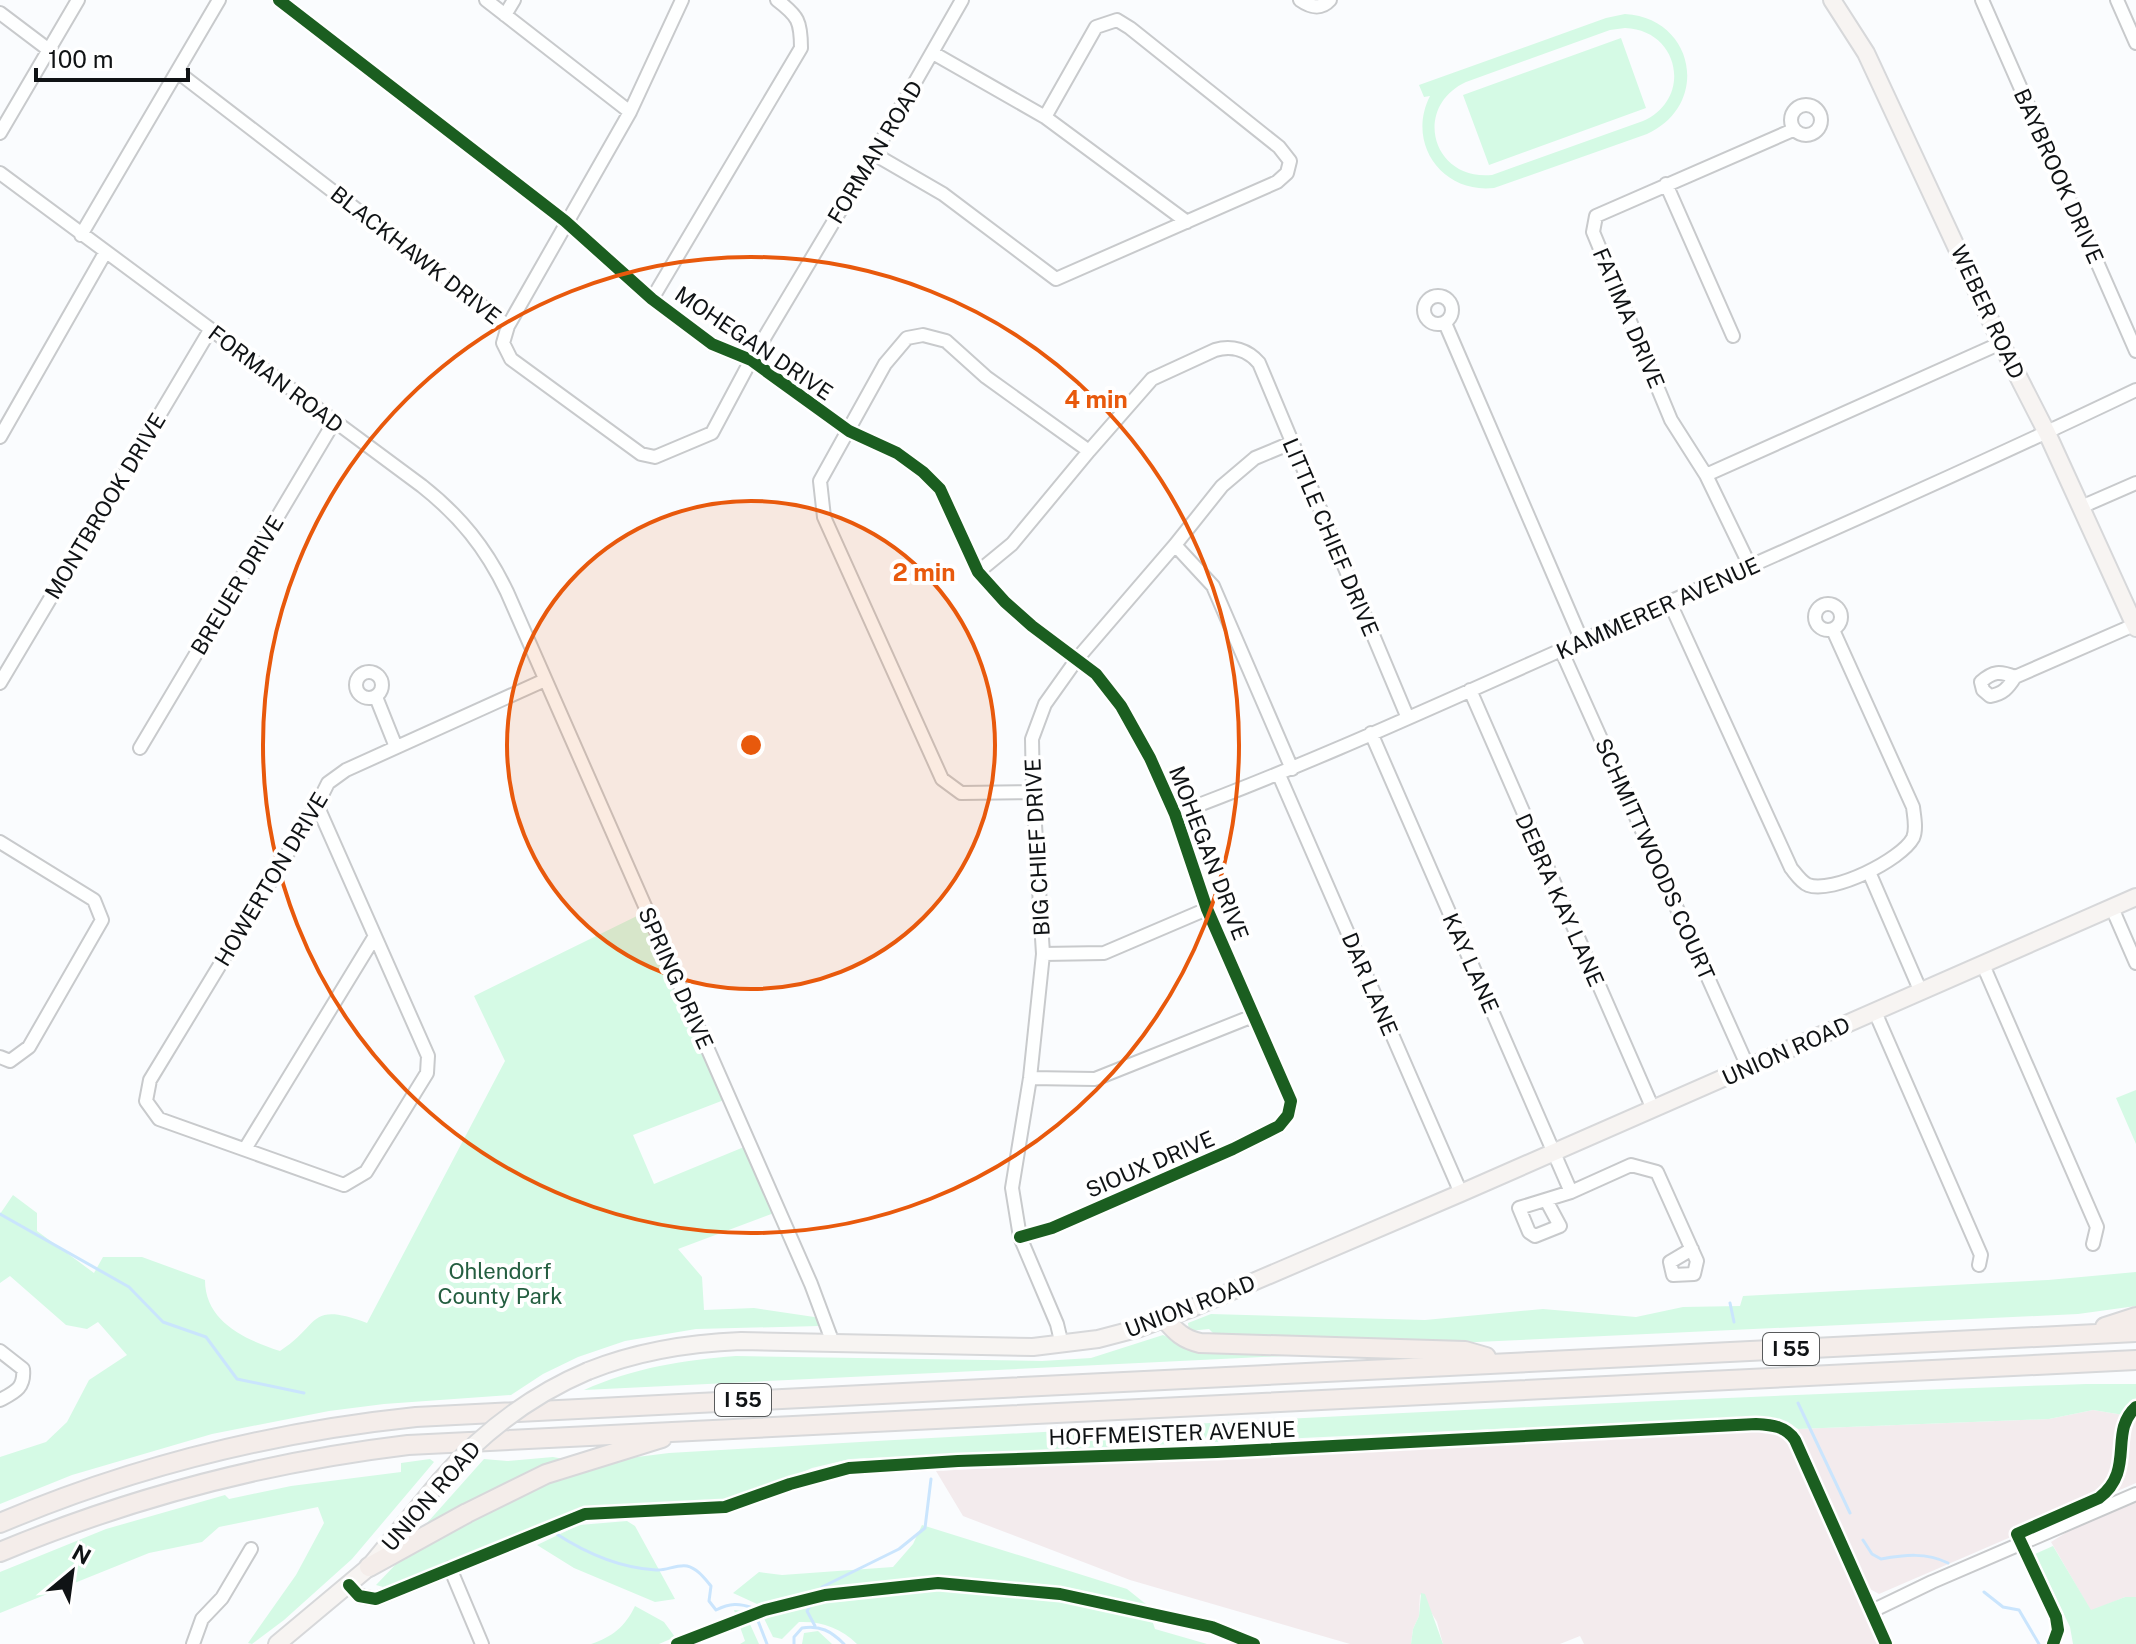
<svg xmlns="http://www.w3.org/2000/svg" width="2136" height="1644" font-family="'Public Sans',sans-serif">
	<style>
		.industrial { fill: #f3ebed }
		.green { fill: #d5fae5; fill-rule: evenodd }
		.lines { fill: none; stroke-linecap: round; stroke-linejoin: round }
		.stream { stroke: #cae5fd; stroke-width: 3 }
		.minor-casing { stroke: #c8cacc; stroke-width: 16 }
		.major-casing { stroke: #d7d8da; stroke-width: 20 }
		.highway-casing { stroke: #d7d8da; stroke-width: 22 }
		.minor { stroke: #feffff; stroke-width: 12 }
		.major { stroke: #f7f4f2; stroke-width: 16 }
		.highway { stroke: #f4edea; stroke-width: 18 }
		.major-bridge-casing { stroke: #d7d8da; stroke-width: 20; stroke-linecap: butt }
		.major-bridge { stroke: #f7f4f2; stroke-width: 16 }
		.cycleway-casing { stroke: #fff; stroke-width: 17 }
		.cycleway { stroke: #1b5e20; stroke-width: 12 }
		.ring { fill: none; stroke: #e8590c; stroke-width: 4 }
		.labels { text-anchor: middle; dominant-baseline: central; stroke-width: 8; stroke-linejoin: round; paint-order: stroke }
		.shield { fill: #fff; stroke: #585a5b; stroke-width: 2 }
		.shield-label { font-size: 20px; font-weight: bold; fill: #101315 }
		.street-label { font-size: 22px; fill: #101315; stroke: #fff }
		.park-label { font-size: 22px; fill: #245e40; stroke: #fff }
		.centre { fill: #e8590c; stroke: #fff; stroke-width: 4 }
		.ring-label { font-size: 24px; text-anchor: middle; font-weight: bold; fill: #e8590c; stroke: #fff; stroke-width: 8; stroke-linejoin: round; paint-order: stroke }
	</style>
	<rect width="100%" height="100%" fill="#fafcfe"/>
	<path class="industrial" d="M2093 1410 2136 1417V1483L1879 1594 1870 1589 1798 1429 2049 1419Z
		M1763 1429 1788 1437 1795 1448 1878 1644H1584L1580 1636 1560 1644H1443L1437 1622 1420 1594 1419 1616 1413 1629 1411 1644H1350L1130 1580 963 1516 936 1471Z
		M2136 1502V1597H2125L2091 1611 2051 1542 2075 1527Z"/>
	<path class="green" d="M1625 14C1695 18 1711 105 1647 134L1494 188C1442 194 1406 143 1430 96L1424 97 1419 85 1606 18ZM1625 28C1680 30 1693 99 1643 121L1492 175C1432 181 1412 107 1466 82L1610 30Z
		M1621 38 1646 108 1489 165 1463 95Z
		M641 914 724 1100 633 1135 654 1184 744 1147 774 1213 678 1249 702 1277 704 1310 754 1308 821 1318 819 1326 696 1329 625 1341 578 1357 543 1374 511 1395 384 1404 329 1411 212 1434 72 1475 0 1504V1457L46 1442 67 1422 89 1380 127 1355 98 1322 87 1329 66 1325 10 1276 0 1283V1214L13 1195 37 1213V1231L94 1273 103 1257H142L205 1280C205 1322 246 1340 280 1351 321 1325 307 1301 367 1323L505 1061 474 996Z
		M2136 1090V1144L2116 1098Z
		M2136 1272V1306L2078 1314 1455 1343 1214 1334 1209 1329 1189 1331 1188 1323 1211 1314 1425 1320 1543 1309 1636 1317 1683 1307 1740 1306 1743 1296 2048 1280Z
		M1163 1335 1191 1348 1325 1354 584 1390C633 1368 683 1360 736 1356L1042 1361 1091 1358Z
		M2086 1384H2136V1417L2093 1410 2049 1419 1798 1429 1785 1421 1753 1417 850 1459 812 1468 736 1501 581 1507 420 1574 383 1587 376 1585 397 1563 525 1491 578 1470 621 1459 669 1453C1141 1426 1613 1400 2086 1384Z
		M553 1457 569 1460 435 1524 427 1523 484 1459 507 1461Z
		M430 1459 434 1462 352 1559 284 1620 252 1644 248 1643 296 1575 324 1523 318 1507 219 1527 202 1542 149 1553 0 1613V1572L106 1529 225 1495 229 1499 291 1486 401 1472V1463Z
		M627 1521 635 1526 675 1599 655 1602 574 1568 537 1545 579 1525Z
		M922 1525 1127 1589 1147 1605 1155 1629 1207 1644H857C841 1628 821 1621 799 1622L782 1639 773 1637 757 1604 733 1593 759 1572 782 1575 893 1567 913 1544Z
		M2053 1546 2091 1610 2125 1597H2136V1644H2073L2070 1627 2035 1554Z
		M1421 1593 1425 1594 1443 1644H1411L1413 1629 1419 1616Z
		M635 1606 664 1622 675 1637 659 1644H591C612 1637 625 1627 635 1606Z
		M734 1610 744 1611 759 1644H740L745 1641Z
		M818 1631 832 1644H802L804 1633Z"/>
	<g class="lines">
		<path class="stream" d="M0 1214 129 1287 163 1322 206 1337 237 1379 304 1393
			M1730 1303 1734 1322
			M1798 1403 1850 1513
			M555 1533C584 1552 620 1568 656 1570 666 1571 677 1564 687 1566 697 1568 705 1579 711 1586L709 1601 716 1610C730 1603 739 1603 753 1608L767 1644
			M1863 1540 1872 1554 1881 1559C1904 1555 1926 1552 1948 1563
			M1984 1592 2003 1607 2019 1610 2039 1644
			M815 1626 807 1611 822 1587 899 1549 925 1528 931 1479
			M794 1644V1637L802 1628C820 1625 831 1631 844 1644"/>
		<g class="minor-casing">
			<path id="minor" d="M279 0 565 221 652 299 712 344 751 360 849 431 897 453 923 472 940 489 978 572 1005 602 1032 626 1096 674 1121 706 1150 758 1175 814 1207 909 1291 1101 1288 1115 1279 1126 1233 1149 1052 1228 1020 1237
				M486 0 630 112
				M1300 0C1310 7 1321 10 1330 0
				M1982 0 2136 351
				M2117 0 2136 43
				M0 13 49 50
				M505 15 514 0
				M933 53 1045 117 1187 222
				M179 73 508 326 503 343 511 359 641 454 655 457 712 433 751 360 874 154 962 0
				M1791 120a15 15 0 1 1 30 0a15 15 0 1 1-30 0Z
				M0 133 78 0
				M874 154 943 194 1056 279 1277 182 1287 173 1290 161 1279 147 1130 28 1117 20 1096 27 1045 117
				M0 173 422 486C460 516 486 548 507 592L811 1284 833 1343
				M1666 184 1733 336
				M81 235 219 0
				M1424 310a14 14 0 1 1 28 0a14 14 0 1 1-28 0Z
				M652 299 801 48C801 21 798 16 777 0
				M1445 323 1582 641
				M508 326 630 112 682 0
				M0 437 105 253
				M1706 475 2001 343
				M2081 507 2136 483
				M1175 545 1213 586 1292 769
				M1750 566 1706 475 1671 420 1593 232 1596 216 1793 130
				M978 572 1012 544 1089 451 1152 379 1215 350C1232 345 1248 350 1259 363L1407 716
				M1670 603 1791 868C1796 874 1801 882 1808 885 1833 894 1901 860 1913 838 1917 829 1914 816 1913 807L1833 630
				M1815 617a13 13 0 1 1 26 0a13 13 0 1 1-26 0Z
				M1562 652 1748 1067
				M356 685a13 13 0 1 1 26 0a13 13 0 1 1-26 0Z
				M2015 677C2008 688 2003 694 1990 696L1983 690 1981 682C1993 671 2000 671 2015 677L2134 625
				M0 683 210 330
				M1470 690 1653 1109
				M376 697 396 747
				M1371 733 1571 1192
				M140 748 334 422
				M1279 775 1461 1193
				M1033 792 961 793 942 779 824 517 820 481 885 364 907 338 923 335 946 341 986 377 1089 451
				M317 805 428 1056 427 1073 366 1172 344 1185 159 1119 146 1101 150 1080 317 805 328 783 346 770 545 680
				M1175 814C1315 762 1450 699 1586 639 1770 557 1954 477 2136 390
				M0 842 94 900 102 920 29 1047 10 1061 0 1057
				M1869 872 1921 992
				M2112 908 2136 963
				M1043 954 1104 953 1207 909
				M1983 965 2097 1227 2093 1244
				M1875 1012 1981 1255 1979 1265
				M1030 1078 1095 1079 1253 1016
				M245 1149 375 936
				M1546 1200 1560 1226 1535 1236 1529 1232 1519 1208 1571 1192 1631 1165 1657 1172 1697 1261 1694 1274 1673 1275 1670 1262 1692 1249
				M1062 1345 1057 1324 1020 1237 1012 1188 1030 1078 1043 954 1033 792 1032 739 1045 704 1077 659 1175 545 1222 486 1255 458 1291 443
				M0 1351 23 1369C25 1388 15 1392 0 1400
				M450 1568 482 1644
				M349 1585 359 1596 376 1599 585 1514 725 1507 790 1484 849 1468 958 1461 1217 1452 1756 1424C1772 1425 1786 1426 1795 1440L1886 1644
				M1872 1611 1932 1582 2136 1494
				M193 1644 202 1619 222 1598 251 1549"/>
		</g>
		<g class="major-casing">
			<path id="major" d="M1832 0 1866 53 2001 343 2047 433 2136 628
				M588 1371C638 1351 688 1343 741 1341L1033 1347 1098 1339 1140 1328 1190 1309 1461 1193 2136 897
				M277 1644 369 1567 439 1482"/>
		</g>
		<g class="highway-casing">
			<path id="highway" d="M1165 1319C1176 1332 1183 1339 1200 1343L1465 1351 1486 1357
				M2105 1327 2136 1317
				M0 1523C134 1466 272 1432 416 1417L2136 1332
				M0 1552C132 1497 266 1462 408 1445L2136 1360
				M369 1567 467 1513 546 1474 662 1438"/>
		</g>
		<use href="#minor" class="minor"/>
		<use href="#major" class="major"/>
		<use href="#highway" class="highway"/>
		<g class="major-bridge-casing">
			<path id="major-bridge" d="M439 1482C480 1434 529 1396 588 1371"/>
		</g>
		<use href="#major-bridge" class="major-bridge"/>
		<g class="cycleway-casing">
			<path id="cycleway" d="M279 0 565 221 652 299 712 344 751 360 849 431 897 453 923 472 940 489 978 572 1005 602 1032 626 1096 674 1121 706 1150 758 1175 814 1207 909 1291 1101 1288 1115 1279 1126 1233 1149 1052 1228 1020 1237
				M349 1585 359 1596 376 1599 585 1514 725 1507 790 1484 849 1468 958 1461 1217 1452 1756 1424C1772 1425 1786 1426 1795 1440L1886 1644
				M677 1644 765 1610 825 1595 938 1583 1060 1594 1212 1627 1254 1644
				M2053 1644 2058 1630 2056 1617 2017 1534 2099 1498C2136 1470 2108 1432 2136 1407"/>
		</g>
		<use href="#cycleway" class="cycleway"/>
	</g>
	<circle cx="751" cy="745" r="244" fill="#e8590c" fill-opacity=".12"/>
	<g class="ring">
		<circle cx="751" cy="745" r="244"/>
		<circle cx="751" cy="745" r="488"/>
	</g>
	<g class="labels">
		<g class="shield">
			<rect x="1763" y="1333" width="56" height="32" rx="6"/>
			<rect x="715" y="1384" width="56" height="32" rx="6"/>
		</g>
		<g class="shield-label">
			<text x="1791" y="1349">I 55</text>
			<text x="743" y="1400">I 55</text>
		</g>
		<g class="street-label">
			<text transform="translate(875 152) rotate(-59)">FORMAN ROAD</text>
			<text transform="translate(2059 176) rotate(66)">BAYBROOK DRIVE</text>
			<text transform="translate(416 255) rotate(38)">BLACKHAWK DRIVE</text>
			<text transform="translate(1988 312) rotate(65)">WEBER ROAD</text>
			<text transform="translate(1629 318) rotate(67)">FATIMA DRIVE</text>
			<text transform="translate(754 343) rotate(34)">MOHEGAN DRIVE</text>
			<text transform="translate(276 379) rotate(37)">FORMAN ROAD</text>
			<text transform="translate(105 506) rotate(-59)">MONTBROOK DRIVE</text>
			<text transform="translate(1331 537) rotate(67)">LITTLE CHIEF DRIVE</text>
			<text transform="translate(237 585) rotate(-59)">BREUER DRIVE</text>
			<text transform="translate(1658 608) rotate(-24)">KAMMERER AVENUE</text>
			<text transform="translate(1037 847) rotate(-93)">BIG CHIEF DRIVE</text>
			<text transform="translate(1209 853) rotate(69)">MOHEGAN DRIVE</text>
			<text transform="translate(1655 859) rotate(66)">SCHMITTWOODS COURT</text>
			<text transform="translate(271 879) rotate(-59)">HOWERTON DRIVE</text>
			<text transform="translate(1560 900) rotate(66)">DEBRA KAY LANE</text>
			<text transform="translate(1471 963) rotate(66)">KAY LANE</text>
			<text transform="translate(676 978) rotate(66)">SPRING DRIVE</text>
			<text transform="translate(1370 984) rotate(67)">DAR LANE</text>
			<text transform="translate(1786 1051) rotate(-24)">UNION ROAD</text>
			<text transform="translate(1150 1164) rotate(-23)">SIOUX DRIVE</text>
			<text transform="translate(1190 1306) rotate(-21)">UNION ROAD</text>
			<text transform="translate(1172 1433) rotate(-2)">HOFFMEISTER AVENUE</text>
			<text transform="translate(431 1496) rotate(-49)">UNION ROAD</text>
		</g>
		<g class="park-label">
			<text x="500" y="1271">Ohlendorf<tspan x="500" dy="25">County Park</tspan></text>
		</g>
	</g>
	<circle cx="751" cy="745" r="12" class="centre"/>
	<g class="ring-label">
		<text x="1096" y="408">4 min</text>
		<text x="924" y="581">2 min</text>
	</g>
	<g transform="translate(72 1572) rotate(29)" stroke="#ffffff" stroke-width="6" paint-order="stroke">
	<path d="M0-6L14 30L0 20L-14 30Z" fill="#101315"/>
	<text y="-12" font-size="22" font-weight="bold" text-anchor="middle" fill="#101315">N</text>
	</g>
	<path d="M36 68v12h152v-12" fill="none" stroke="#101315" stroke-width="4"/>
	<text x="48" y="68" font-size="24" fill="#101315" stroke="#ffffff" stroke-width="6" paint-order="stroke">100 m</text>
</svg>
